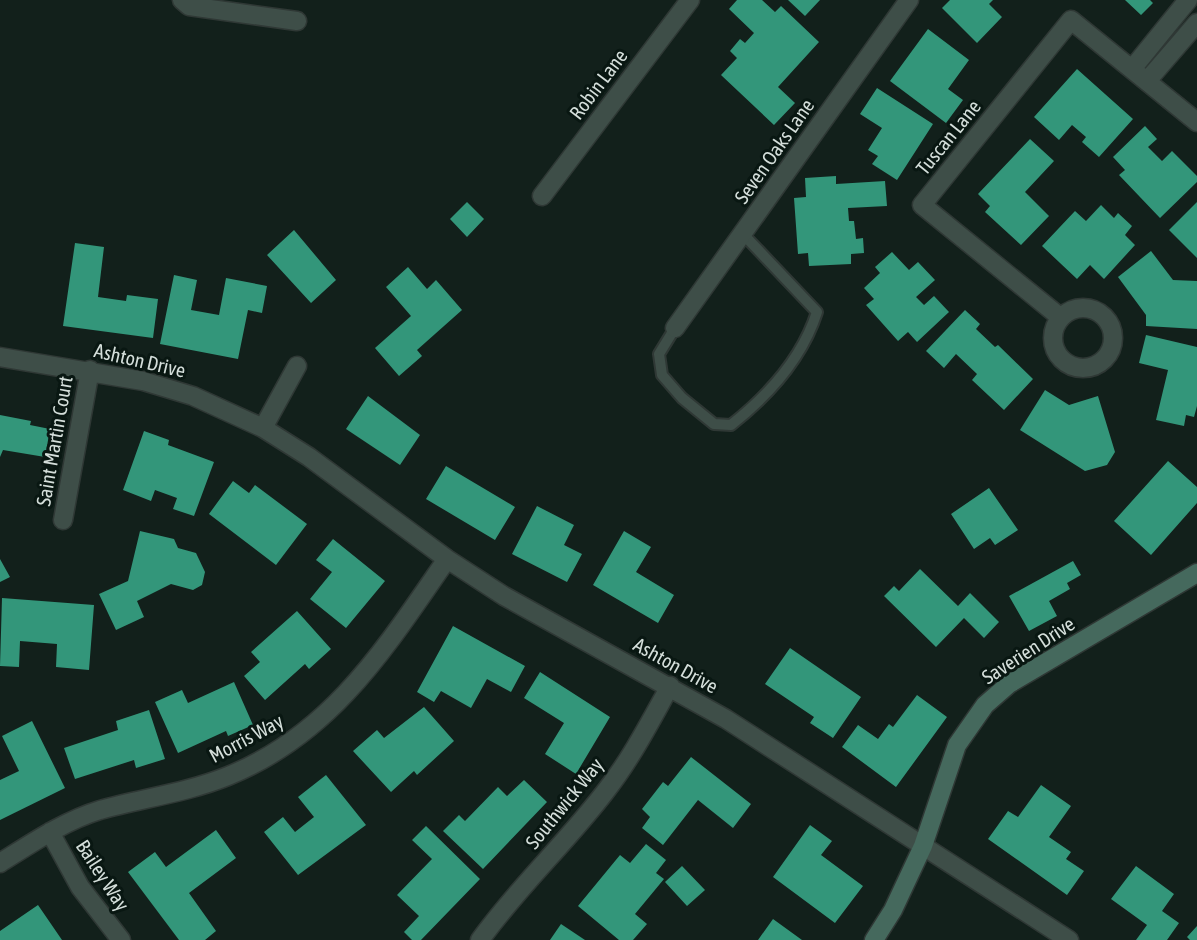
<svg xmlns="http://www.w3.org/2000/svg" width="1197" height="940" font-family="'Asap Condensed',sans-serif">
	<style>
		.building { fill: #33967a }
		.lines { fill: none; stroke-linecap: round; stroke-linejoin: round }
		.lane-casing { stroke: #2f3835; stroke-width: 14 }
		.street-casing { stroke: #2f3835; stroke-width: 21 }
		.secondary-casing { stroke: #2f3835; stroke-width: 21 }
		.lane { stroke: #3e4e48; stroke-width: 10 }
		.street { stroke: #3e4e48; stroke-width: 18 }
		.secondary { stroke: #45695d; stroke-width: 18 }
		.labels { text-anchor: middle; dominant-baseline: central; stroke-width: 6; stroke-linejoin: round; paint-order: stroke }
		.street-label { font-size: 20px; fill: #d4deda; stroke: #091712 }
	</style>
	<rect width="100%" height="100%" fill="#12201b"/>
	<path class="building" d="M737 0H762L775 12 781 6 819 42 778 87 795 103 774 125 721 75 737 58 730 51 740 39 745 43 754 33 729 9Z
		M788 0H820L805 16Z
		M950 0H993L989 4 1002 17 977 43 942 8Z
		M1125 0H1150L1153 3 1141 15Z
		M928 29 969 60 948 89 963 100 946 123 890 81Z
		M1077 69 1133 119 1099 157 1082 142 1086 137 1072 125 1059 140 1034 117Z
		M877 88 933 124 897 180 872 164 878 156 868 150 882 128 860 114Z
		M1145 126 1157 139 1148 147 1162 161 1172 151 1197 176V182L1160 218 1119 175 1125 170 1113 157Z
		M1030 139 1054 161 1025 192 1049 216 1021 245 985 212 990 206 978 194Z
		M836 176V184L885 181 887 206 848 208 849 221H854L856 239 863 238 864 253 851 254V264L809 266 808 253 798 254 794 198 806 197 805 178Z
		M467 202 484 219 467 237 450 219Z
		M1197 202V258L1169 230Z
		M1101 205 1114 218 1118 213 1132 226 1125 235 1135 245 1104 279 1090 265 1077 279 1042 246 1075 211 1086 221Z
		M294 230 336 280 311 303 267 255Z
		M75 243 104 247 98 297 126 301 127 295 158 299 153 338 63 326Z
		M1151 251 1173 280 1197 281V329L1146 326V315L1118 277Z
		M892 252 909 270 918 262 935 280 916 297 924 305 934 296 949 312 917 342 908 332 898 341 866 305 874 299 864 288 880 273 875 267Z
		M408 267 427 289 436 280 462 310 417 350 422 356 399 376 375 348 411 316 386 287Z
		M174 275 197 280 191 310 219 315 226 278 267 286 262 313 248 310 238 359 160 344Z
		M965 310 980 324 976 329 995 347 998 345 1033 379 1004 410 972 380 977 374 956 354 944 368 926 351Z
		M1146 335 1197 347V406L1194 417 1186 415 1184 426 1156 420 1168 370 1139 363Z
		M1045 390 1069 405 1098 396 1115 452 1107 465 1085 471 1020 430Z
		M368 396 420 435 400 465 346 429Z
		M0 415 31 421 30 425 50 429 45 457 3 450 0 457Z
		M144 431 169 440 168 445 214 462 194 516 173 509 177 498 155 490 151 501 123 490Z
		M1168 461 1197 487V503L1151 555 1114 521Z
		M446 466 515 507 495 540 426 499Z
		M233 481 249 493 255 485 307 524 276 565 209 514Z
		M989 488 1018 530 995 545 990 538 974 549 951 514Z
		M537 506 574 525 564 545 582 554 567 582 512 554Z
		M140 531 174 539 178 548 196 553 205 572 202 585 193 590 171 584 137 601 144 617 116 630 99 594 128 581Z
		M624 531 651 547 636 572 674 595 658 623 593 585Z
		M333 539 385 581 346 628 310 599 332 572 316 560Z
		M0 559 10 577 0 582Z
		M1073 561 1081 575 1067 583 1070 589 1049 601 1057 616 1029 631 1009 596Z
		M920 569 958 606 970 593 999 622 984 638 964 618 936 647 884 596 894 586 899 591Z
		M2 598 94 605 89 670 56 667 57 644 20 641 19 667 0 666Z
		M297 611 331 649 309 669 305 664 265 700 244 676 260 662 251 652Z
		M453 626 525 666 511 692 487 679 471 708 441 691 434 702 417 692Z
		M790 648 861 697 833 738 810 723 814 717 765 684Z
		M540 672 610 717 576 774 545 754 564 723 524 698Z
		M234 682 253 725 228 736 226 731 178 753 155 702 182 690 188 703Z
		M917 695 947 717 896 787 842 747 858 725 878 739 889 724 893 727Z
		M424 707 454 741 417 775 414 771 391 792 353 751 377 730 384 738Z
		M149 710 165 759 136 768 134 760 75 779 64 748 118 730 116 721Z
		M32 721 65 788 0 820V780L19 771 2 736Z
		M691 757 751 804 733 828 698 800 663 845 642 828 650 817 642 809 663 782 668 786Z
		M326 775 366 825 298 875 264 832 283 817 295 832 314 817 298 797Z
		M524 780 547 802 483 869 443 831 459 815 465 821 498 787 507 796Z
		M1041 785 1071 806 1049 837 1071 852 1066 859 1084 871 1067 895 988 839 1008 811 1018 817Z
		M810 825 832 841 821 855 863 886 835 923 773 877Z
		M426 826 480 879 421 940H412L404 932 419 916 397 895 432 859 412 840Z
		M216 830 236 858 189 893 216 931 205 940H179L128 872 155 852 166 867Z
		M646 844 666 860 656 873 664 879 635 914 647 924 633 940H619L578 906 620 855 630 863Z
		M682 866 705 890 687 906 665 882Z
		M1136 866 1174 894 1162 911 1179 923 1167 940H1136L1147 925 1111 899Z
		M38 905 62 940H0V931Z
		M773 919 802 940H758Z
		M561 924 585 940H550Z
		M1197 926V940H1190L1187 937Z"/>
	<g class="lines">
		<g class="lane-casing">
			<path id="lane" d="M675 328 659 354 662 375 682 398 714 424 731 425C769 395 802 359 817 312L743 234"/>
		</g>
		<g class="street-casing">
			<path id="street" d="M182 0 189 6 297 21
				M1132 69 1188 0
				M1147 81 1197 23
				M542 196 690 0
				M1053 338a30 30 0 1 1 60 0a30 30 0 1 1-60 0Z
				M1060 317 922 205 1071 20 1197 122
				M675 328 909 0
				M0 357 143 381 193 396 263 428 309 457 447 559 504 596 726 719 1069 940
				M263 428 297 366
				M63 520 90 370
				M50 832 80 887 121 940
				M0 863C32 843 64 821 100 810 143 798 186 793 228 776 332 734 386 647 447 559
				M480 940C518 887 566 843 605 792 631 759 650 722 670 686"/>
		</g>
		<g class="secondary-casing">
			<path id="secondary" d="M874 940 893 910 923 846 957 745 985 705 1009 684 1197 573"/>
		</g>
		<use href="#lane" class="lane"/>
		<use href="#street" class="street"/>
		<use href="#secondary" class="secondary"/>
	</g>
	<g class="labels">
		<g class="street-label">
			<text transform="translate(598 84) rotate(-53)">Robin Lane</text>
			<text transform="translate(948 137) rotate(-51)">Tuscan Lane</text>
			<text transform="translate(774 151) rotate(-55)">Seven Oaks Lane</text>
			<text transform="translate(140 360) rotate(13)">Ashton Drive</text>
			<text transform="translate(54 441) rotate(-80)">Saint Martin Court</text>
			<text transform="translate(1028 650) rotate(-33)">Saverien Drive</text>
			<text transform="translate(676 665) rotate(29)">Ashton Drive</text>
			<text transform="translate(246 738) rotate(-28)">Morris Way</text>
			<text transform="translate(564 803) rotate(-51)">Southwick Way</text>
			<text transform="translate(103 875) rotate(57)">Bailey Way</text>
		</g>
	</g>
</svg>
